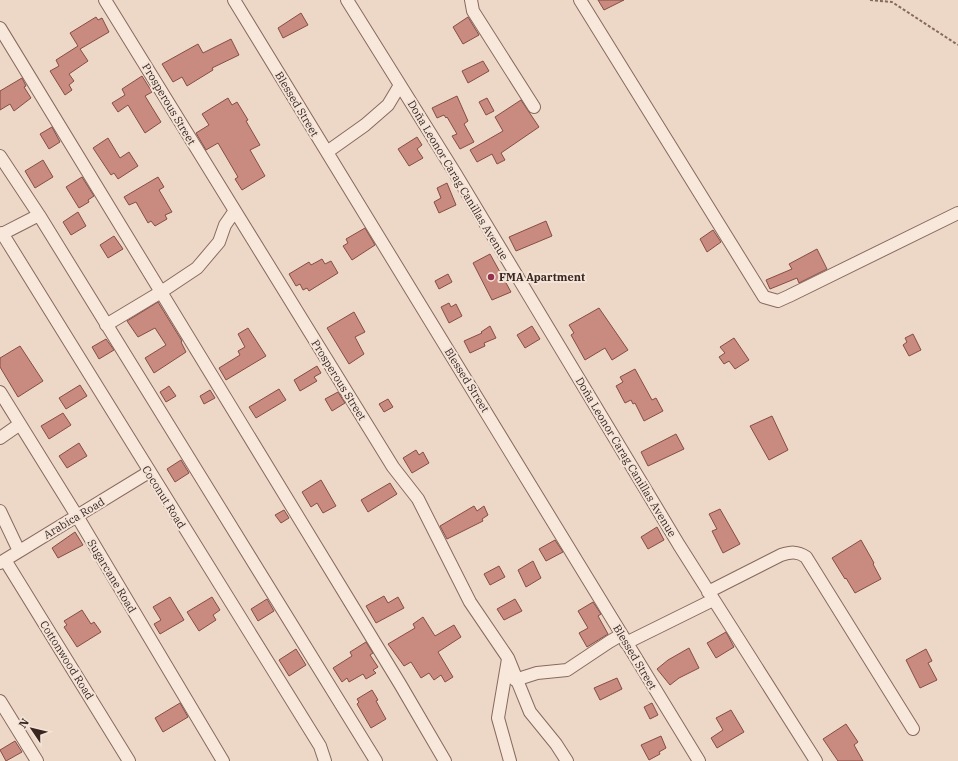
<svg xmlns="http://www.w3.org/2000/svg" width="958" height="761" font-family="'IBM Plex Serif',serif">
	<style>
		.building { fill: #c98b80; stroke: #864d45 }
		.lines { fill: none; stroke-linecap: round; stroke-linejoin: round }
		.minor-casing { stroke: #88695e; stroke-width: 14 }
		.path { stroke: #88695e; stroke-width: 2; stroke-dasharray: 3 2; stroke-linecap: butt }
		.minor { stroke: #f8e8dc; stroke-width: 12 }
		.poi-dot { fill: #94314d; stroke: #f4e4d8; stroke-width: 1.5 }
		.labels { text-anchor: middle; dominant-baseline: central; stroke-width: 4; stroke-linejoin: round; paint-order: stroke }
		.street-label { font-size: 11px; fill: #392621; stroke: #f4e4d8 }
		.poi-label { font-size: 11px; font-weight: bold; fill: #392621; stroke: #f4e4d8; text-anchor: start }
	</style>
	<rect width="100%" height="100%" fill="#edd8c8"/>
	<path class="building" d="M598 0H624L604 10Z
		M301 13 308 25 283 38 278 28Z
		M96 17 98 20 102 18 109 32 80 49 88 61 69 74 74 81 69 85 72 90 65 95 50 71 59 66 56 60 78 46 70 33Z
		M468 17 479 35 463 44 453 27Z
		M231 39 239 55 212 68 213 70 187 86 182 77 173 82 162 64 198 44 203 53Z
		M483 61 489 71 468 83 462 71Z
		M142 76 152 92 145 96 161 122 145 133 128 105 118 112 112 103 125 95 122 89Z
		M22 78 26 86 24 87 31 98 14 111 10 104 0 110V91Z
		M457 96 468 121 464 124 474 142 460 149 452 136 457 134 447 117 446 118 444 115 437 118 432 108Z
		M228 98 232 105 237 102 248 120 246 121 260 145 250 150 265 176 242 190 235 179 238 177 218 143 206 150 196 133 209 125 202 114Z
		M487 98 494 111 486 115 479 102Z
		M521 100 539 127 501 153 505 160 497 164 492 154 477 162 470 150 503 131 495 117Z
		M52 127 60 142 49 149 40 134Z
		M417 137 422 145 417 149 423 158 409 166 398 149Z
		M108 138 120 158 129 152 138 166 118 179 114 173 111 175 93 148Z
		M43 160 53 177 35 188 25 171Z
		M82 177 94 196 88 200 89 202 79 208 66 187Z
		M158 177 164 187 159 190 172 212 165 215 167 219 155 226 151 221 148 223 136 202 129 205 124 197Z
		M447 183 456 205 439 213 434 202 441 198 437 188Z
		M78 212 86 226 71 235 63 222Z
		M546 221 552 236 516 251 509 237Z
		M365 228 375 245 352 260 343 246 348 243 346 239Z
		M713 230 721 242 707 252 700 239Z
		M114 236 123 249 108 258 100 245Z
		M817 249 827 269 799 283 797 278 770 289 766 280 792 269 789 264Z
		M490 254 511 292 492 300 473 263Z
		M322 259 325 264 331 261 338 273 309 291 307 288 303 290 300 284 296 286 289 274 309 262 311 265Z
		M448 274 452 282 439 289 435 281Z
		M158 302 182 341 181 342 186 352 154 373 145 358 166 345 155 328 138 337 127 321Z
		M449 303 451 307 456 304 462 316 449 323 441 307Z
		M599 308 628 350 612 360 605 348 585 360 571 335 574 333 569 325Z
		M354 312 365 332 355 337 364 354 349 364 327 328Z
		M490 326 496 338 484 343 485 346 470 353 464 341 482 333 481 332Z
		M532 326 540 339 525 348 517 335Z
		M248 328 266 356 226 380 219 368 240 355 238 351 245 347 238 334Z
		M913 334 921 350 909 356 903 345 907 342 905 338Z
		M734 338 749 360 735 369 729 361 724 364 719 357 725 353 720 347Z
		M106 339 114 350 99 359 92 347Z
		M20 346 43 381 18 397 0 367V358Z
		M317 366 321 373 314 377 317 381 300 391 294 380Z
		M635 369 652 400 656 398 663 411 644 421 635 403 633 404 631 400 625 403 616 386 623 382 620 377Z
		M80 385 87 396 66 409 59 398Z
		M169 386 176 396 166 402 160 392Z
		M279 389 286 400 256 418 249 407Z
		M210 390 215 398 204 404 200 396Z
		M338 392 345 403 332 411 325 399Z
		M388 399 393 407 384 412 379 404Z
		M63 413 71 425 49 439 41 426Z
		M772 416 788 450 769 460 750 426Z
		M676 434 684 449 648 466 641 452Z
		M79 443 87 456 67 468 59 456Z
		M416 450 419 455 423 452 429 463 412 473 403 458Z
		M181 460 189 473 175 482 167 469Z
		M321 480 336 506 323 513 317 503 311 507 302 492Z
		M390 483 397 494 368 512 361 500Z
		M474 506 477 511 484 506 488 515 482 519 483 521 447 539 440 526Z
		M720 509 740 544 723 553 712 531 717 529 709 514Z
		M284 510 289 518 281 523 275 515Z
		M657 527 664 540 648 549 641 537Z
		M75 532 83 545 58 558 52 548Z
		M555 540 563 552 546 561 539 549Z
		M861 540 874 563 873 564 881 579 855 593 846 578 845 579 832 558Z
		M533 561 541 578 526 587 518 570Z
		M499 566 505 577 490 585 484 574Z
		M384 596 388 603 398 597 404 608 376 623 366 606Z
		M170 597 184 620 160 634 154 624 161 620 153 607Z
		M212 597 220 610 213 615 216 620 199 631 187 612Z
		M267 599 274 611 258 621 251 609Z
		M515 599 522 611 504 620 497 609Z
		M593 602 601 614 598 616 608 634 587 647 579 633 588 628 578 611Z
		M82 610 91 624 94 622 101 632 77 647 64 627 67 625 64 621Z
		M423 617 435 636 454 625 461 637 438 652 453 677 445 682 441 675 434 680 429 673 421 678 411 662 404 666 388 644 415 628 413 624Z
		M726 632 734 647 716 658 707 643Z
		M366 642 373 653 370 655 378 667 373 670 376 673 366 679 363 674 349 682 347 678 342 682 333 668 352 656 350 652Z
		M689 648 699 668 679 678 670 685 657 669 668 660Z
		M296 649 306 665 289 676 279 660Z
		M926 649 932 661 928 663 937 680 920 688 906 660Z
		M617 678 622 689 600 700 594 688Z
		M372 690 378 700 376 701 386 719 371 728 357 704 359 702 357 699Z
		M180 703 188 717 163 732 155 718Z
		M652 703 658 715 650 719 644 707Z
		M731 710 744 732 717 748 711 738 723 730 716 718Z
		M846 724 858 742 854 745 863 761H838L823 739Z
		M661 736 666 748 659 752 660 754 649 760 641 745Z
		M15 741 22 752 6 761 0 750Z"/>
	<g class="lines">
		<g class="minor-casing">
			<path id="minor" d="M105 0 393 467 418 499 470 602 508 658 530 712 556 744 567 761
				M234 0 699 761
				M347 0 455 173 679 545 816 761
				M471 0 473 11 534 107
				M580 0 764 297 778 301 789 296 958 213
				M0 28 400 684 445 761
				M327 152 365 125 388 105 400 85
				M0 156 39 215 376 761
				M2 233 320 746 325 761
				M0 235 39 215
				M106 325 161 292 197 268 219 242 225 225 234 212
				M0 392 77 516 223 761
				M0 438 20 424
				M0 511 19 551
				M5 560 129 761
				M0 563 149 472
				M708 592 781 555C791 552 797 551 806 557L913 729
				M626 643 713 600
				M508 659 498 718 510 761
				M515 680 537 673 567 670 609 642 621 635
				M0 701 37 761"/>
		</g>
		<path class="path" d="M870 0 892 2 958 45"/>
		<use href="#minor" class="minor"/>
	</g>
	<circle class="poi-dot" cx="491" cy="277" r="4"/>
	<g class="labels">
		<g class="street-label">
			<text transform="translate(169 104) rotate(59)">Prosperous Street</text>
			<text transform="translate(297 104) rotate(59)">Blessed Street</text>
			<text transform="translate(458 180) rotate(59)">Doña Leonor Carag Canillas Avenue</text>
			<text transform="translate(339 380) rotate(58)">Prosperous Street</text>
			<text transform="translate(467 380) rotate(58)">Blessed Street</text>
			<text transform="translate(626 457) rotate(59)">Doña Leonor Carag Canillas Avenue</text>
			<text transform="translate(164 497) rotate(58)">Coconut Road</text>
			<text transform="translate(74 518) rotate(-31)">Arabica Road</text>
			<text transform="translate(112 576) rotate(59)">Sugarcane Road</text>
			<text transform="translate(635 657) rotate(59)">Blessed Street</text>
			<text transform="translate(67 660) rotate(58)">Cottonwood Road</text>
		</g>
		<g class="poi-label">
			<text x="499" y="277">FMA Apartment</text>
		</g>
	</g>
	<g transform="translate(32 729) rotate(305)" stroke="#f4e4d8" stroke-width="3" paint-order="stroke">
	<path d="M0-3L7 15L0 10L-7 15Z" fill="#392621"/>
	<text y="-6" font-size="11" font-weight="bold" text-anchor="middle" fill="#392621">N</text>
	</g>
</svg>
